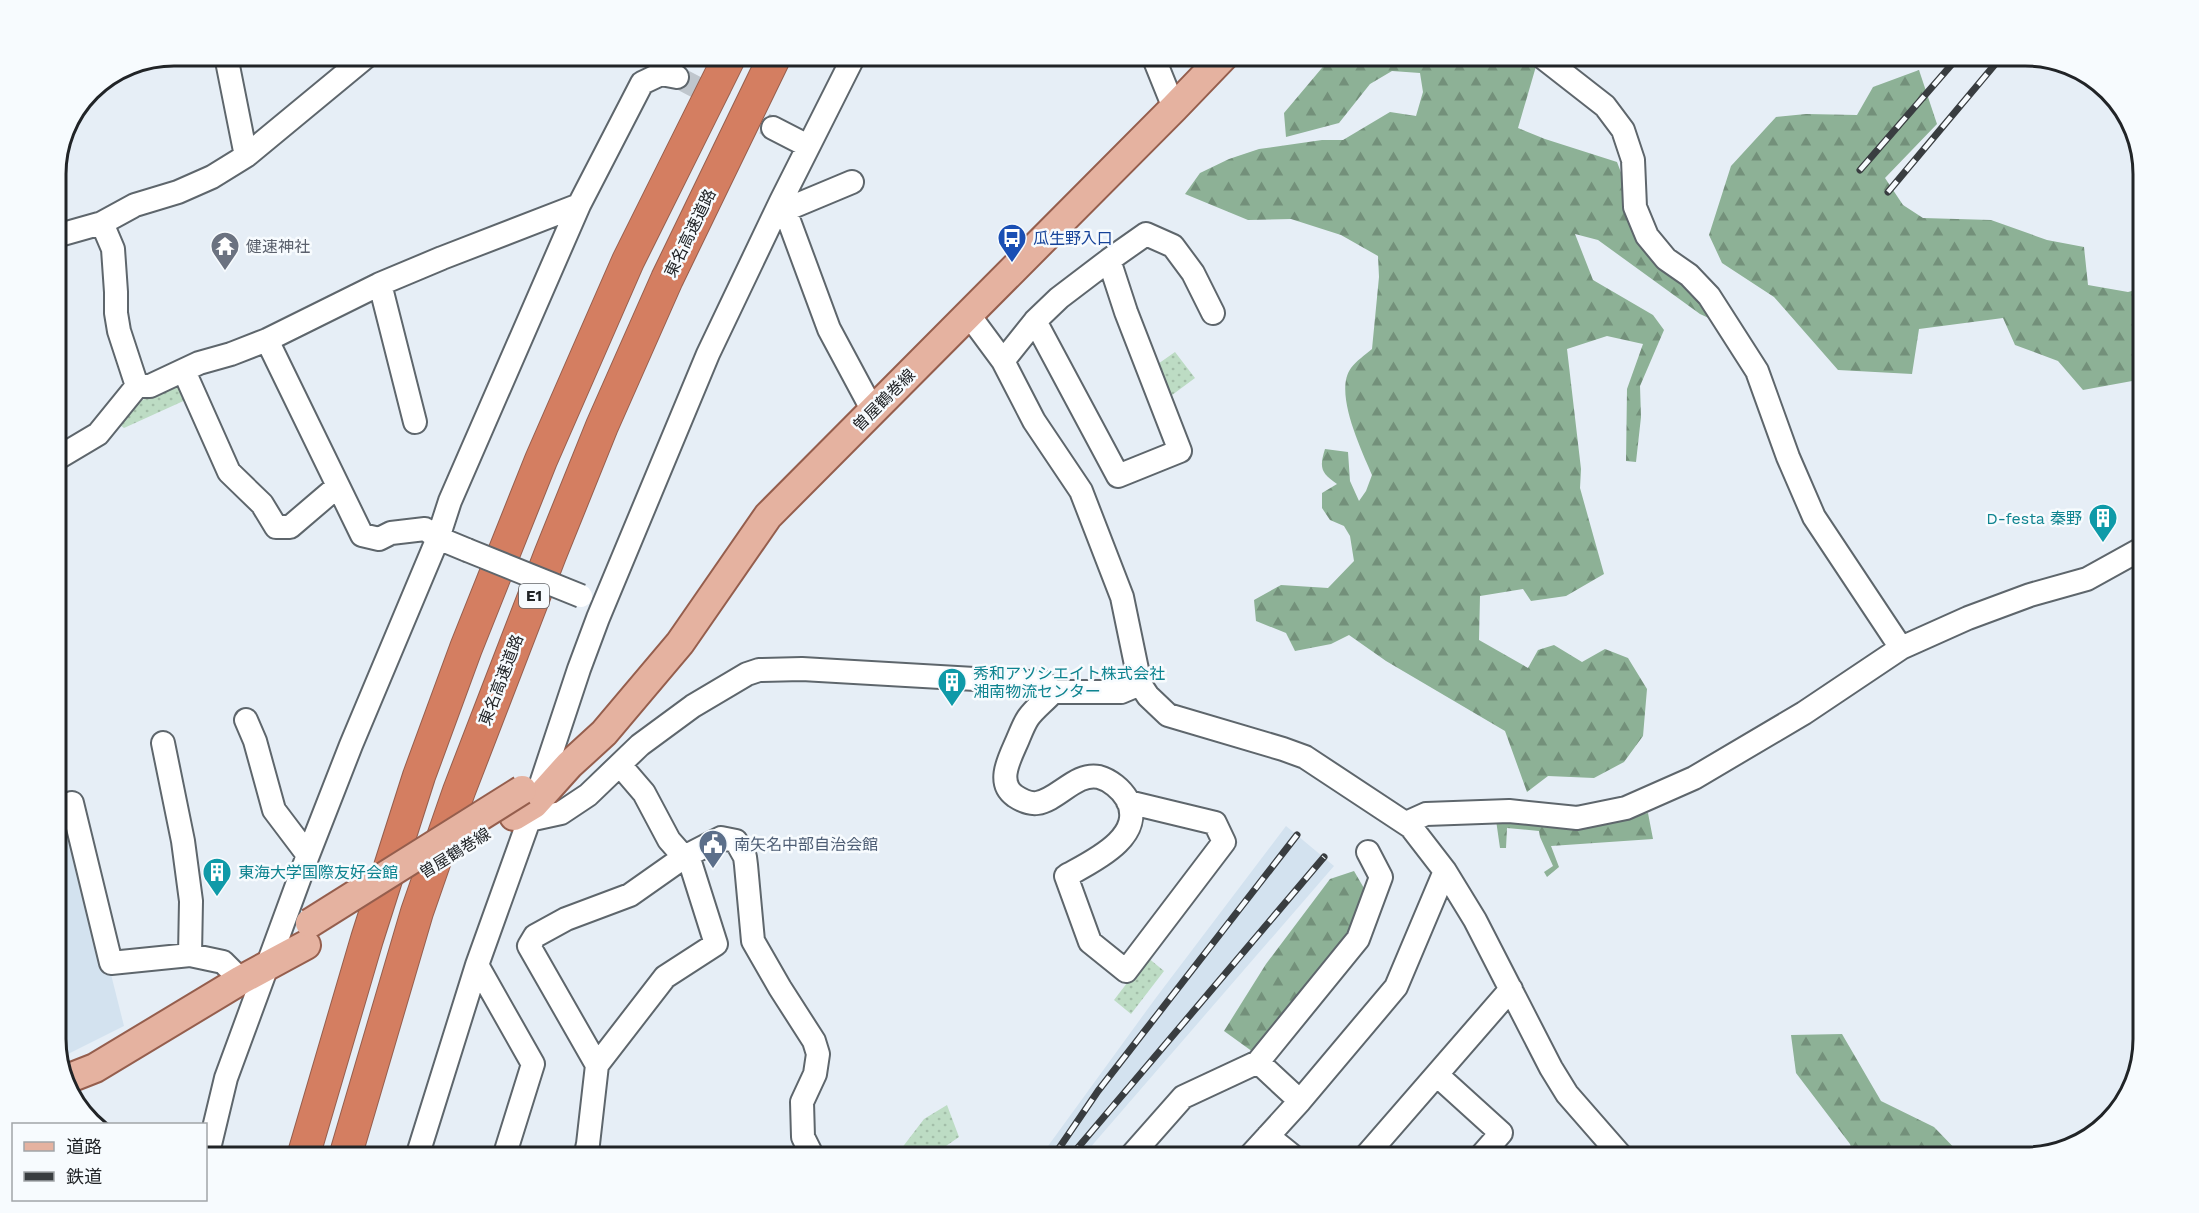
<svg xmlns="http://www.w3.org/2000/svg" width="2199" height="1213" font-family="'Work Sans','Noto Sans JP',sans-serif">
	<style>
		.built { fill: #d3e2ef }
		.grass { fill: url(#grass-dots) }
		.forest { fill: url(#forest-firs) }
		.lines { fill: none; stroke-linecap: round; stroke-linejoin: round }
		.minor-tunnel { stroke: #bfc6cd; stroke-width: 22; stroke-dasharray: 22 11; stroke-linecap: butt }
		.minor-casing { stroke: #5e666c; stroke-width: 26 }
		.major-casing { stroke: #955e4d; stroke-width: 32 }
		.highway-casing { stroke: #955e4d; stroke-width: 34 }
		.minor { stroke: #fff; stroke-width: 22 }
		.major { stroke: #e5b2a0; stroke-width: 28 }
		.highway { stroke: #d47e61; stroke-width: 32 }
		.rail-casing { stroke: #393d40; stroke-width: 7 }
		.rail { stroke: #f7fbfe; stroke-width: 4.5; stroke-dasharray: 14; stroke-linecap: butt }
		.minor-bridge-casing { stroke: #5e666c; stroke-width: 26; stroke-linecap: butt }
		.major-bridge-casing { stroke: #955e4d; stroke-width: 32; stroke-linecap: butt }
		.minor-bridge { stroke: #fff; stroke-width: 22 }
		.major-bridge { stroke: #e5b2a0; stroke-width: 28 }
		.labels { text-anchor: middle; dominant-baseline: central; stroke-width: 5; stroke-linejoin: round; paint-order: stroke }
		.shield { fill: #f7fbfe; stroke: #616468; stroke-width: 1.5 }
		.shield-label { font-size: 15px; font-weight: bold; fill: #212427 }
		.street-label { font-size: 16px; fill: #212427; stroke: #f7fbfe }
		.transit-label { font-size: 16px; fill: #164399; stroke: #f7fbfe; text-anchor: start }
		.worship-label { font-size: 16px; fill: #5b616d; stroke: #f7fbfe; text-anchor: start }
		.culture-label { font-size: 16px; fill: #0d838f; stroke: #f7fbfe; text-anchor: start }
		.service-label { font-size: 16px; fill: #4e5e75; stroke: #f7fbfe; text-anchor: start }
		.rim { fill: none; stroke: #212427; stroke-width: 3 }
	</style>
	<defs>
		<pattern id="grass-dots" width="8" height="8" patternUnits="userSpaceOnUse" patternTransform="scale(1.5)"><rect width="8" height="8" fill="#bddcc4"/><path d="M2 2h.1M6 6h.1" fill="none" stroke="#a2bda8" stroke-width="1.8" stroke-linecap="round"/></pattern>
		<pattern id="forest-firs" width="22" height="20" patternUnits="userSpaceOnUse" patternTransform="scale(1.5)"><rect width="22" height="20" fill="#8db196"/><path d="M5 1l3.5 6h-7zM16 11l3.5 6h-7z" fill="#73907a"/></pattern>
	</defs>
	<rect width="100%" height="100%" fill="#e6eef6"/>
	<path class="built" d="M56 756 124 1026 60 1058 56 1047Z
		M1286 826 1334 866 1082 1157H1040L1155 999Z"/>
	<path class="grass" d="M1175 352 1195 378 1168 398 1155 366Z
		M181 380 190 398 124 428 120 425 139 402Z
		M1147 957 1164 971 1131 1014 1114 1000Z
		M947 1105 959 1137 930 1157H895L924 1119Z"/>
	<path class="forest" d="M1332 56H1539L1518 128 1545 139 1617 162 1628 191 1713 320 1700 314 1598 240 1575 234 1593 280 1653 315 1664 330 1640 386 1641 417 1636 462 1626 461 1627 389 1643 344 1607 336 1567 349 1581 469 1580 488 1604 574 1566 596 1531 601 1523 589 1480 596 1479 640 1528 668 1538 650 1554 645 1582 662 1605 649 1628 658 1647 689 1643 736 1624 762 1594 778 1548 776 1527 792 1505 731 1386 661 1349 635 1331 644 1295 651 1286 633 1256 621 1254 600 1281 585 1328 588 1354 561 1350 536 1344 526 1330 520 1322 508V493L1337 484C1321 473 1319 468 1325 449L1348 452 1350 481 1359 501 1366 491 1372 475C1362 451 1333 392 1351 368 1356 361 1365 355 1372 349L1379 277 1378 256 1341 235 1291 219 1248 220 1185 194 1200 173 1229 159 1259 149 1322 140H1343L1390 112 1416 116 1423 92 1420 73 1392 71 1370 84 1339 123 1286 137 1284 113Z
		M1919 70 1937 124 1885 178 1903 205 1923 218 1991 220 2047 240 2084 247 2088 285 2128 292 2143 288V379L2083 390 2058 361 2015 345 2003 318 1919 329 1912 374 1838 370 1774 297 1722 263 1709 235 1731 166 1776 117 1806 114 1857 115 1873 87Z
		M1495 813 1577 824 1648 813 1653 839 1551 846 1559 867 1547 877 1544 872 1553 866 1540 837 1539 831 1507 828 1506 848H1500Z
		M1354 871 1372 902 1358 939 1253 1052 1224 1031 1266 964 1330 879Z
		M1842 1034 1881 1101 1934 1127 1963 1157H1854L1850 1144 1796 1073 1791 1035Z"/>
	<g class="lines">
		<path class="minor-tunnel" d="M677 77 773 128"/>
		<g class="minor-casing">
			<path id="minor" d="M226 56 246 156
				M1153 56 1174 108
				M1541 56 1605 106 1623 130 1633 160 1635 207 1647 236 1666 259 1689 275 1709 296 1757 371 1788 457 1814 517 1901 648
				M773 128 808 146
				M852 182 785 210 829 329 873 411
				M102 223 113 249 116 292V313L119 331 137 386
				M56 236 102 223 135 205 178 192 212 177 246 156 367 56
				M1109 260 1146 234 1173 246 1193 273 1213 313
				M380 284 415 422
				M969 315 1003 361 1034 421 1081 491 1122 597 1140 684 1148 696 1168 715 1283 749 1305 757 1411 827 1445 871 1475 920 1551 1068 1567 1094 1622 1157
				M267 340 362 535 379 539 391 533 425 529 438 538 467 550
				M1003 361 1035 321 1059 298 1109 260 1126 312 1180 451 1118 476 1035 321
				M184 371 229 472 262 504 276 527H290L338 486
				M56 459 98 434 137 386H150L199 363 231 354 267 340 380 284 442 258 579 205
				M246 720 255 741 274 810 308 855
				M163 743 183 841 191 901 190 955
				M1128 802 1215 823 1224 842 1126 971 1090 942 1066 876C1091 862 1147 837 1127 799 1121 789 1110 780 1099 777 1076 772 1058 800 1037 803 1029 804 1021 800 1015 796 995 782 1011 756 1018 739 1021 732 1024 724 1028 718 1034 709 1045 701 1053 692H1121L1140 684
				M72 803 111 963 190 955 223 962 241 980
				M529 820 561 813 588 795 640 745 693 706 747 674 759 670 802 669 1044 683 1053 692
				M1406 823 1426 814 1509 811 1577 818 1626 808 1694 778 1804 713 1901 648 1968 618 2030 595 2087 579 2143 548
				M477 965 533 1064 504 1157
				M1258 1062 1300 1101
				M597 1065 529 946 535 936 566 919 630 895 684 857 721 838 736 841 745 857 746 865 753 941 780 988 814 1041 818 1054 815 1074 802 1102 803 1137 813 1157
				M1437 1075 1501 1133 1480 1157
				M1268 1136 1294 1157
				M207 1157 226 1078 308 855 351 745 438 538 450 501 579 205 642 83 661 74 677 77
				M417 1157 477 965 529 820 579 669 598 618 708 354 781 201 854 56
				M585 1157 588 1144 597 1065 665 977 716 944 691 865 669 840 644 793 620 765
				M1130 1157 1183 1097 1258 1062 1358 939 1381 877 1368 852
				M1249 1157 1300 1101 1396 987 1445 871
				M1365 1157 1511 989"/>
		</g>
		<g class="major-casing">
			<path id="major" d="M514 816 534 804 569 765 604 733 680 643 768 516 1174 108 1224 56
				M67 1079 95 1068 241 980 306 945"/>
		</g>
		<g class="highway-casing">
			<path id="highway" d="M303 1157 367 939 419 776 466 648 541 460 628 261 730 56
				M345 1157 417 912 459 791 550 555 602 426 667 279 775 56"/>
		</g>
		<use href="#minor" class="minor"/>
		<use href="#major" class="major"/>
		<use href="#highway" class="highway"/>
		<g class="rail-casing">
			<path id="rail" d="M1860 170 1959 56
				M1888 192 2002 56
				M1053 1157 1098 1091 1297 835
				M1070 1157 1324 857"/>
		</g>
		<use href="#rail" class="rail"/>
		<g class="minor-bridge-casing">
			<path id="minor-bridge" d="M467 550 581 596"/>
		</g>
		<g class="major-bridge-casing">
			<path id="major-bridge" d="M310 923 522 790"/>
		</g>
		<use href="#minor-bridge" class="minor-bridge"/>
		<use href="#major-bridge" class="major-bridge"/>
	</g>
	<defs>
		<g id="bus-pin" transform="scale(1.5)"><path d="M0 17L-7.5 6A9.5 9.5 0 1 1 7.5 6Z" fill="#1a4fb4" stroke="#f7fbfe"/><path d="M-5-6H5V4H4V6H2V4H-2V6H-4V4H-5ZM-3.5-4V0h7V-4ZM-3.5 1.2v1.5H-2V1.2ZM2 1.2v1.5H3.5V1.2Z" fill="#fff"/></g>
		<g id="temple-pin" transform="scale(1.5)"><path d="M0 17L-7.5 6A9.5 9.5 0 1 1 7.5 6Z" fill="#6b7280" stroke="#f7fbfe"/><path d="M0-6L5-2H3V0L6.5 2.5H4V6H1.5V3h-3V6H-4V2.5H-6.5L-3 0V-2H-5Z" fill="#fff"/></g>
		<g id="building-pin" transform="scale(1.5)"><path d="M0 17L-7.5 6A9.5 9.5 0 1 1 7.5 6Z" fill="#0f9aa8" stroke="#f7fbfe"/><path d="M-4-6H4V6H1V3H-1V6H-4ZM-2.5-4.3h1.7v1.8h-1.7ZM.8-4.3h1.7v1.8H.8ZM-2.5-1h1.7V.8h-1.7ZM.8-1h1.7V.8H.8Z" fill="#fff"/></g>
		<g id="civic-pin" transform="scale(1.5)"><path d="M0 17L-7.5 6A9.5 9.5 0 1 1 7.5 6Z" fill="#5c6f8a" stroke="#f7fbfe"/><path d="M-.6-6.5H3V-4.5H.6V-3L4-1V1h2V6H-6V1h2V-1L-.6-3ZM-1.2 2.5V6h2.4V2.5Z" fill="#fff"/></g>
	</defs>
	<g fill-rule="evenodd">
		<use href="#bus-pin" x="1012" y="238"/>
		<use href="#temple-pin" x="225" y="246"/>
		<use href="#building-pin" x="2103" y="518"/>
		<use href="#building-pin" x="952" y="682"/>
		<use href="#civic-pin" x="713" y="844"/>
		<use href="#building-pin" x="217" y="872"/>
	</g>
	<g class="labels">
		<rect class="shield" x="519" y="584" width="30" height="24" rx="4.5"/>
		<g class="shield-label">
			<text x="534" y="596">E1</text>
		</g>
		<g class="street-label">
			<text transform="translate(690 233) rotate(-64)">東名高速道路</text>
			<text transform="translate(884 400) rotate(-45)">曽屋鶴巻線</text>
			<text transform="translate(501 680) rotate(-69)">東名高速道路</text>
			<text transform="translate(455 853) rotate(-32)">曽屋鶴巻線</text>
		</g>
		<g class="transit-label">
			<text x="1033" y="238">瓜生野入口</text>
		</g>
		<g class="worship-label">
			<text x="246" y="246">健速神社</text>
		</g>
		<g class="culture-label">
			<text x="2082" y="518" text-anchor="end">D-festa 秦野</text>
			<text x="973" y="673">秀和アソシエイト株式会社<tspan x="973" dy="18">湘南物流センター</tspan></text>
			<text x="238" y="872">東海大学国際友好会館</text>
		</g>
		<g class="service-label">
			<text x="734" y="844">南矢名中部自治会館</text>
		</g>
	</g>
	<path d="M0 0H2199V1213H0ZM174 66H2025A108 108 0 0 1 2133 174V1039A108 108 0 0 1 2025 1147H174A108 108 0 0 1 66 1039V174A108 108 0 0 1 174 66Z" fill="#f7fbfe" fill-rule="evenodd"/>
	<path class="rim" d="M174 66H2025A108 108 0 0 1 2133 174V1039A108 108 0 0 1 2025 1147H174A108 108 0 0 1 66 1039V174A108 108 0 0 1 174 66Z"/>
	<rect x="12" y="1123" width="195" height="78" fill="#f7fbfe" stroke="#a1a5a8" stroke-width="1.5"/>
	<rect x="24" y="1142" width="30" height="9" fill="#e5b2a0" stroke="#a1a5a8" stroke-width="1.5"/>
	<text x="66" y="1153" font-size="18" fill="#212427">道路</text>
	<rect x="24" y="1172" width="30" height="9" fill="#393d40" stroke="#a1a5a8" stroke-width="1.5"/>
	<text x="66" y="1183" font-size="18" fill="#212427">鉄道</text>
</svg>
